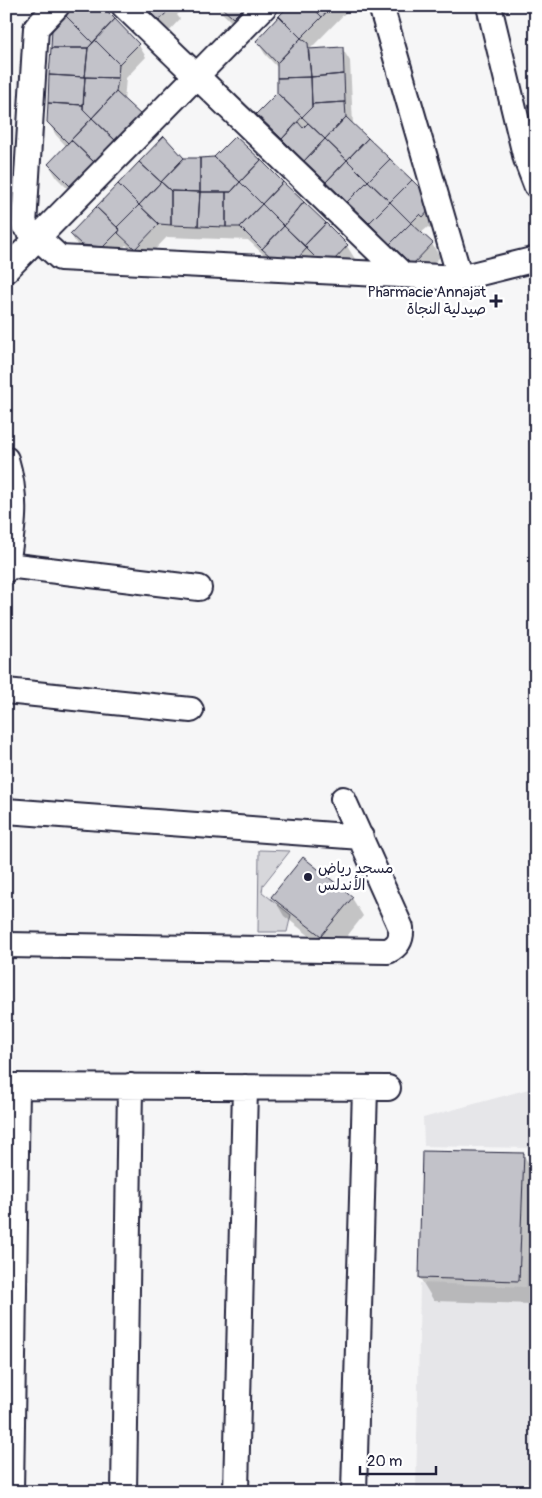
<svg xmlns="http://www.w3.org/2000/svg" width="542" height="1498" font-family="Pangolin,'Playpen Sans Arabic',sans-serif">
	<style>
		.built { fill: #e6e6e9 }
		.green { fill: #d7d7db; stroke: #7c7c8b }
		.shadow { fill: #0003 }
		.building { fill: #c2c2c9; stroke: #22223b }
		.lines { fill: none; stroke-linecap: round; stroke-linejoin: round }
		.minor-casing { stroke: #22223b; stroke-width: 28 }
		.minor { stroke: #fff; stroke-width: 24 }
		.poi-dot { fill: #22223b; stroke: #fff; stroke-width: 2 }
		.labels { text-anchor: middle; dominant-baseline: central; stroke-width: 5; stroke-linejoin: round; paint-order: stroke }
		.poi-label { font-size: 15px; fill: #22223b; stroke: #fff; text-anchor: end }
	</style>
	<rect width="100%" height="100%" fill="#f6f6f7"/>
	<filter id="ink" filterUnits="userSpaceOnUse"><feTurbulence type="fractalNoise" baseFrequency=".02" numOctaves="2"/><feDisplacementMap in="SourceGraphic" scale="10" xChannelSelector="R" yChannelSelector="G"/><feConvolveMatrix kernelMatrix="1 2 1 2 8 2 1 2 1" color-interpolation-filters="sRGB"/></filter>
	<g filter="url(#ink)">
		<path class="built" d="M536 1087V1492H416L420 1283 526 1287 532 1148 424 1146 423 1118Z"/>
		<path class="green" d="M259 850 290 851 263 885 262 892 291 915 287 932H258Z"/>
		<path class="shadow" d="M139 6H265L241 31 216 7H185L177 15 180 19 167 33Z
			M291 6H352L309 50 342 48 350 61 353 125 428 198 437 223 431 229 428 227 421 233 432 244 440 257 420 277 265 128 258 114 278 93V68L265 54 257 41Z
			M53 29 138 44 146 57 126 78 124 101 140 116 147 129 79 200 57 178 49 165 66 146 56 135 48 122Z
			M164 138 183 160 347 246 355 259 341 274 279 269 248 240 167 237 143 262 126 245 111 260 79 248 71 235Z
			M273 897 352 898 363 916 333 954 284 916Z
			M523 1154 536 1176 531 1304 434 1301 420 1278Z"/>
		<path class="building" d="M73 6H102L115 19 93 43 65 15Z
			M144 6H172L159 21Z
			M220 6H245L233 18Z
			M289 6H311L322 17 301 38 279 16Z
			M311 6H332L322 17Z
			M65 15 93 43 88 48H51L52 28Z
			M279 16 301 38 277 63 256 41Z
			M115 19 139 44 119 64 95 40Z
			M301 38 308 43 311 77 277 78V63Z
			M95 40 119 64 118 78 85 77 88 48Z
			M343 47 344 74 311 77 308 49Z
			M51 48H88L85 77 49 75Z
			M344 74 345 102 312 104 311 77Z
			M49 75 85 77 83 105 48 103Z
			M85 77 118 78 116 92 92 118 83 109Z
			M311 77 312 107 302 117 277 93V78Z
			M116 92 141 115 116 141 92 118Z
			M277 93 302 117 282 139 256 114Z
			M345 102 346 117 325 139 302 117 312 107V104Z
			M48 103 83 105V109L92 118 68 143 47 122Z
			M346 117 368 138 347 160 325 139Z
			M92 118 116 141 95 163 71 140Z
			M298 122 303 128 308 123 325 139 304 161 282 139Z
			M164 136 184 158 161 182 139 162Z
			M235 136 261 160 240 182 214 157Z
			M368 138 390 159 368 181 347 160Z
			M325 139 347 160 326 182 304 161Z
			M71 140 95 163 71 187 48 164Z
			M214 157 240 182 231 192H200V158Z
			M184 158H200V192L171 191 161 182Z
			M390 159 412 180 390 202 368 181Z
			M261 160 283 182 262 204 240 182Z
			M347 160 368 181 347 202 326 182Z
			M139 162 161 182 139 205 118 184Z
			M412 180 429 197 430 209 423 217 420 214 411 223 390 202Z
			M368 181 390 202 369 223 347 202Z
			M161 182 171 191V225L159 224 139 205Z
			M240 182 262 204 240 227H226V192H231Z
			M283 182 304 202 284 226 262 204Z
			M118 184 139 205 117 227 96 207Z
			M171 191 200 192 198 226 171 225Z
			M200 192H226V227L198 226Z
			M304 202 326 223 304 246 284 226Z
			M390 202 411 223 390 244 369 223Z
			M262 204 284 226 262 249 240 227Z
			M139 205 159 224 135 249 118 233 120 230 117 227Z
			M96 207 120 230 103 247 82 245 70 234Z
			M326 223 348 245 333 261 318 260 304 246Z
			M411 223 433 243 412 265 390 244Z
			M284 226 307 248 298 258 270 256 262 249Z
			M303 857 353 897 321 936 271 897Z
			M422 1151 524 1153 519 1281 419 1278Z"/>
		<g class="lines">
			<g class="minor-casing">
				<path id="minor" d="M57 6 36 28 24 225 60 258 460 278 536 259
					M124 6 403 275
					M381 6 460 278
					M489 6 526 159 536 185
					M6 270 265 6
					M6 459C18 499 13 529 6 570
					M7 565 199 588
					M6 691 191 710
					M6 811 361 837
					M6 945 388 951C398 946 402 940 401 928L343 799
					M6 1086 388 1088
					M11 1492 17 1086
					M124 1492 130 1086
					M236 1492 245 1087
					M354 1492 365 1088"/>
			</g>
			<use href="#minor" class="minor"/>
		</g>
	</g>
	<g class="poi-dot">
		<path d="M493.5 293.5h5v5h5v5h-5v5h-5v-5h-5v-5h5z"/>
		<circle cx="308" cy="877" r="5"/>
	</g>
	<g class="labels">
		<g class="poi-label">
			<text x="486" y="292">Pharmacie Annajat<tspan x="486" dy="17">صيدلية النجاة</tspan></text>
			<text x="318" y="868" text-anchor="start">مسجد رياض<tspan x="318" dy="17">الأندلس</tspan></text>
		</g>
	</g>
	<rect width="542" height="1498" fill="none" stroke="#fff" stroke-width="25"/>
	<rect x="12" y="12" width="517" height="1473" fill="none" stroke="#22223b" stroke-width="2" filter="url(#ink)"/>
	<path d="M360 1466v8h76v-8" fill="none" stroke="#22223b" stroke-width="2.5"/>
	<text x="367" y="1466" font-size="15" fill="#22223b" stroke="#ffffff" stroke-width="4" paint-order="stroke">20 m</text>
</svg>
